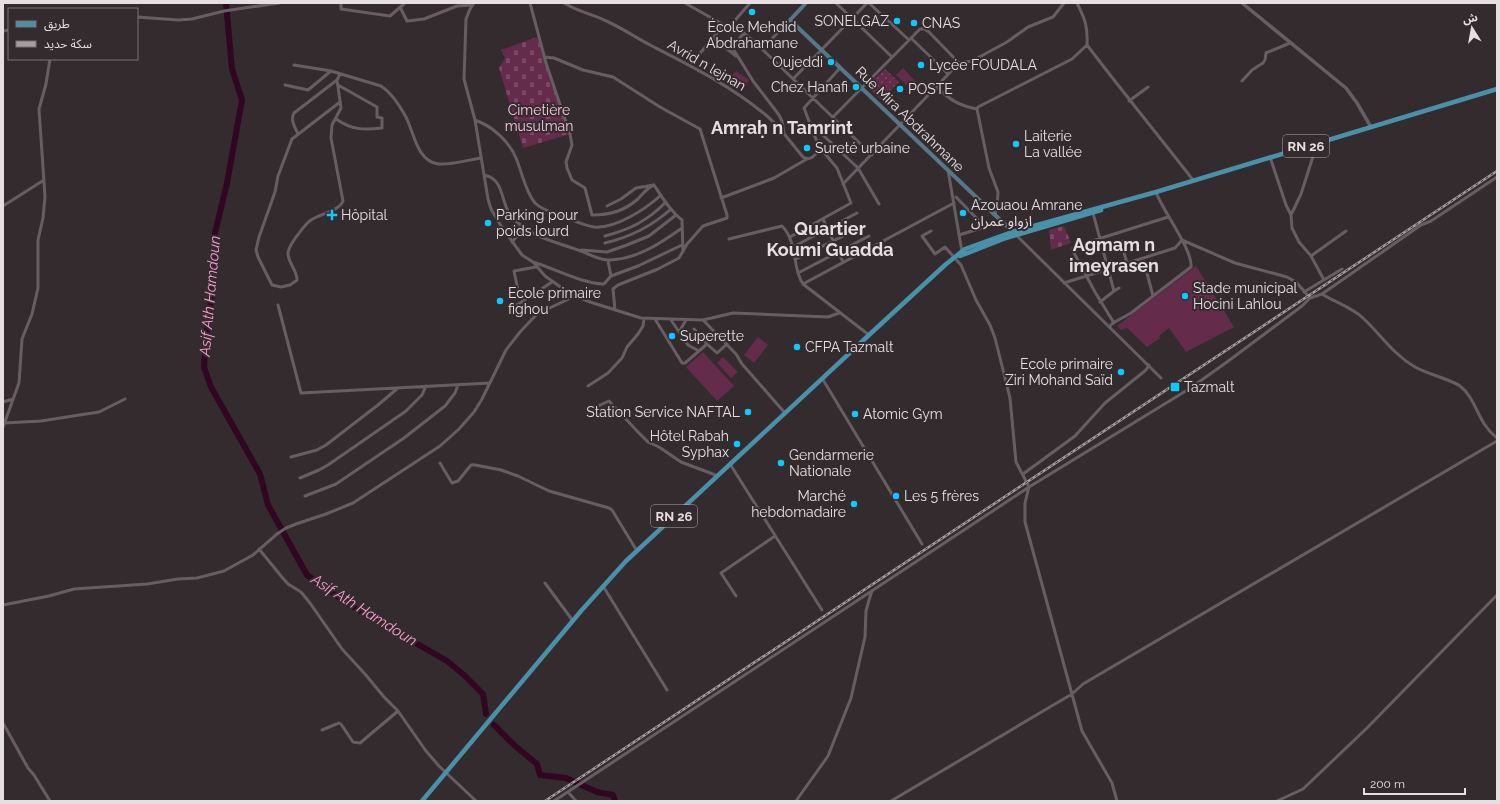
<svg xmlns="http://www.w3.org/2000/svg" width="1500" height="804" font-family="Raleway,'Noto Sans Arabic',sans-serif">
	<style>
		.green { fill: url(#green-dots) }
		.cemetery { fill: url(#cemetery-stones) }
		.pitch { fill: #642b4b }
		.lines { fill: none; stroke-linecap: round; stroke-linejoin: round }
		.river { stroke: #310620; stroke-width: 6 }
		.minor { stroke: #675d62; stroke-width: 3 }
		.tertiary { stroke: #675d62; stroke-width: 3.5 }
		.secondary { stroke: #587786; stroke-width: 4 }
		.primary { stroke: #4991a9; stroke-width: 4.5 }
		.rail-casing { stroke: #a59ea1; stroke-width: 2.5 }
		.rail { stroke: #342b2f; stroke-width: 1; stroke-dasharray: 3; stroke-linecap: butt }
		.poi-dot { fill: #0ccafa; stroke: #342b2f; stroke-width: 1.5 }
		.labels { text-anchor: middle; dominant-baseline: central; stroke-width: 4; stroke-linejoin: round; paint-order: stroke }
		.shield { fill: #342b2f; stroke: #b0a9ac; stroke-width: 1 }
		.shield-label { font-size: 13px; font-weight: bold; fill: #e5dfe2 }
		.poi-label { font-size: 14px; fill: #e5dfe2; stroke: #342b2f; text-anchor: start }
		.street-label { font-size: 14px; fill: #e5dfe2; stroke: #342b2f }
		.park-label { font-size: 14px; fill: #f6c6dd; stroke: #342b2f }
		.water-label { font-size: 15px; font-style: italic; fill: #fc9ecf; stroke: #342b2f }
		.district-label { font-size: 18px; font-weight: bold; fill: #e5dfe2; stroke: #342b2f }
	</style>
	<defs>
		<pattern id="green-dots" width="8" height="8" patternUnits="userSpaceOnUse"><rect width="8" height="8" fill="#642b4b"/><path d="M2 2h.1M6 6h.1" fill="none" stroke="#7a4965" stroke-width="1.8" stroke-linecap="round"/></pattern>
		<pattern id="cemetery-stones" width="16" height="16" patternUnits="userSpaceOnUse"><rect width="16" height="16" fill="#642b4b"/><path d="M2 7V4a2 2 0 0 1 4 0v3zM10 15v-3a2 2 0 0 1 4 0v3z" fill="#7a4965"/></pattern>
	</defs>
	<rect width="100%" height="100%" fill="#342b2f"/>
	<path class="green" d="M885 69 899 82 881 100 867 86Z"/>
	<path class="cemetery" d="M537 37 570 134 523 148 499 68 505 58 501 50Z
		M1064 226 1071 243 1051 250 1049 230Z"/>
	<path class="pitch" d="M903 68 917 83 911 89 896 75Z
		M736 71 749 80 745 87 731 76Z
		M1196 266 1234 327 1186 352 1169 328 1159 336 1160 338 1147 347 1127 328 1121 330 1117 326Z
		M758 337 768 345 754 363 744 355Z
		M703 352 734 386 717 401 686 367Z
		M723 357 738 372 731 378 717 363Z"/>
	<g class="lines">
		<path class="river" d="M226 3 232 69 242 100 227 183 215 233 212 295 206 336 204 367 211 387 260 474 268 505 307 575 353 607 447 661 464 675 483 694 486 714
			M494 725 514 745 537 764 540 775 566 778 597 792 613 795 615 801"/>
		<path class="minor" d="M341 3V9L390 16 405 3
			M474 3 470 9 466 19 464 79 475 120 488 199 491 209 501 226 522 255 533 262 545 276 569 293 590 302 641 318 703 320 736 354 742 364 785 413
			M530 3 546 63 570 134 572 145 566 162 567 168 572 180 585 188 592 215C610 215 624 211 638 199 643 193 647 188 654 185L636 188 621 199 607 206
			M564 3C577 11 591 14 604 20 621 27 636 38 652 46 693 67 731 86 767 116 781 128 791 143 803 157 811 162 815 154 821 149
			M685 3 724 25H731L750 3
			M836 3 892 57
			M869 3 909 40
			M1077 3C1085 19 1088 27 1087 45
			M400 7 407 21 424 19 457 6 473 5
			M137 17 178 20 192 19 224 11 279 3
			M731 25 744 33 762 49 872 155
			M3 31 9 30
			M744 33 732 47 753 81 779 115 782 121 784 133
			M713 38 736 56
			M911 38 948 74
			M762 49 790 20
			M545 57 554 58 583 70 613 77 660 107 700 129 727 215V218L703 226 687 244 679 258 658 269 618 285 613 289
			M696 58 724 25
			M294 65 331 71 381 86C392 93 400 106 406 117 414 133 417 161 438 164 452 165 467 160 481 158
			M794 78 867 3
			M337 80 341 108 332 125 331 138 343 201C338 212 321 213 311 220 305 224 301 231 296 237 293 242 289 246 288 253 288 263 297 270 297 280L290 285 281 287 272 285 258 257 256 250 259 237 275 192 278 176 292 139 340 102
			M1242 81 1252 70 1263 63 1265 60 1266 53 1290 43
			M285 85 308 90 331 71
			M936 87C951 100 957 105 977 109L989 168 998 192 997 209 994 215
			M1129 101 1148 87
			M977 109 978 107 1072 59 1087 45C1122 91 1158 135 1193 180
			M834 116 920 29H924L929 32 959 63
			M336 119C352 130 363 130 382 128V118L377 117V107L338 85
			M475 120C492 126 509 141 516 158 522 172 525 191 535 203 542 210 553 213 562 216 572 220 583 225 594 227 615 229 646 209 661 195
			M810 123 858 168 879 204
			M298 134C295 127 290 120 294 113L337 80 340 74
			M1270 157 1286 205 1291 215 1292 228 1299 242 1311 256 1324 280
			M948 170 962 252
			M484 175C505 179 500 202 511 216 529 237 556 242 581 251 589 254 601 261 610 260 637 259 661 243 682 228
			M843 184 959 63 972 61 1007 42 1028 27 1053 17 1064 3
			M654 185C662 197 670 211 682 220L683 252
			M956 197 985 227 959 235
			M721 198 774 178 807 159
			M3 206 44 180
			M1093 213 1114 291 1119 288
			M1291 215 1301 194 1317 144
			M823 219 843 262
			M931 231 922 236 935 254 945 247 961 265 976 300 990 325 995 338 1010 398 1016 462 1029 487 1189 389 1227 362 1302 306 1310 298
			M1016 235 1161 378
			M605 236C631 229 647 221 666 202
			M790 237 851 203 837 168 821 149 815 137 804 108 840 68
			M729 239 782 226C798 242 792 269 803 284L869 335
			M1123 241 1122 246 1127 263
			M512 242 524 228
			M605 243C631 237 652 226 671 209
			M793 247 857 213
			M582 250 607 252 627 245 649 236 676 215
			M1311 256 1346 231
			M1143 258 1153 296
			M796 259 864 226
			M608 261 611 276
			M533 262C556 269 580 283 604 284L611 276 638 266 682 245
			M798 273 869 236
			M1064 283 1175 248 1182 240 1235 263 1287 277 1296 282 1310 298 1322 294 1421 225 1431 221 1497 177
			M803 284 954 203
			M613 289 615 310
			M1304 292 1342 269
			M1322 294C1336 303 1352 307 1364 319 1381 335 1394 355 1415 367 1427 374 1450 379 1460 386 1477 399 1477 423 1497 438
			M519 295 514 271 536 267
			M1100 302 1114 291
			M278 305 301 393 490 383
			M509 308 514 307 552 282
			M655 319 682 363H685L699 351
			M671 320 688 345 699 351 707 344 694 329
			M703 320 733 313 828 317 839 313
			M1114 323 1095 292 1073 251V248L1076 246 1168 217
			M1109 327 1113 323 1131 313 1191 267C1193 250 1162 210 1156 192
			M679 332 686 320
			M707 344 717 353 727 344
			M822 378 922 544
			M588 386 608 373 622 358 627 347 638 334 643 326 644 319
			M3 402 13 399
			M587 414 600 405 609 401 638 432 648 442 659 447 681 462 718 476
			M4 423 41 421 99 412 125 399
			M3 427 19 383 22 339 32 314 38 288V240L43 218 45 197 39 109 46 84 50 59
			M291 457 317 450 326 445 378 405 398 388
			M440 463 452 483 458 481 471 465H475L501 470 518 476 549 491 609 508 612 510 637 551
			M730 464 822 610
			M1023 474 1075 436 1105 403 1146 370 1149 365
			M300 478 319 470 328 465 406 411 422 395 426 386
			M1029 487 1025 503V522L1082 731 1112 783 1117 801
			M305 496 336 484 404 438 445 406 455 393 458 385
			M259 549 281 576 288 584 301 592 310 603 342 649 365 674 384 697 398 711 426 751 439 766 476 801
			M545 583 573 621
			M603 586 667 690
			M736 596 721 573 775 536
			M3 605 49 596 74 589 147 584 178 579 197 578 224 571 253 555 277 534 286 528 296 524 326 514 353 503 440 446 459 429 474 412 482 399 506 350 520 332 537 314 575 296
			M3 723 28 768 34 775 50 801
			M322 730 339 723 341 724 353 742 360 743 398 711
			M568 792 576 801
			M554 801 1029 487
			M796 801 828 756 851 698 865 637 866 611 869 600 872 591
			M891 801 1072 694 1083 684 1497 441
			M1277 801 1303 789 1367 728 1497 595"/>
		<path class="tertiary" d="M1242 3 1346 88 1357 103 1371 127"/>
		<path class="secondary" d="M806 3 790 20 1014 233"/>
		<path class="primary" d="M960 256 1006 238 1101 210
			M422 801 581 611 626 561 869 335 945 265 965 249 1012 232 1156 192 1497 89"/>
		<g class="rail-casing">
			<path id="rail" d="M545 801 1497 171"/>
		</g>
		<use href="#rail" class="rail"/>
	</g>
	<g class="poi-dot">
		<circle cx="752" cy="12" r="4"/>
		<circle cx="897" cy="21" r="4"/>
		<circle cx="914" cy="23" r="4"/>
		<circle cx="831" cy="62" r="4"/>
		<circle cx="921" cy="65" r="4"/>
		<circle cx="856" cy="87" r="4"/>
		<circle cx="900" cy="89" r="4"/>
		<circle cx="1016" cy="144" r="4"/>
		<circle cx="807" cy="148" r="4"/>
		<circle cx="963" cy="213" r="4"/>
		<path d="M330 209h4v4h4v4h-4v4h-4v-4h-4v-4h4z"/>
		<circle cx="488" cy="223" r="4"/>
		<circle cx="1185" cy="296" r="4"/>
		<circle cx="500" cy="301" r="4"/>
		<circle cx="672" cy="336" r="4"/>
		<circle cx="797" cy="347" r="4"/>
		<circle cx="1121" cy="372" r="4"/>
		<rect x="1170" y="382" width="10" height="10" rx="2"/>
		<circle cx="748" cy="412" r="4"/>
		<circle cx="855" cy="414" r="4"/>
		<circle cx="737" cy="444" r="4"/>
		<circle cx="781" cy="463" r="4"/>
		<circle cx="896" cy="496" r="4"/>
		<circle cx="854" cy="504" r="4"/>
	</g>
	<g class="labels">
		<g class="shield">
			<rect x="1283" y="135" width="46" height="22" rx="3"/>
			<rect x="651" y="505" width="46" height="22" rx="3"/>
		</g>
		<g class="shield-label">
			<text x="1306" y="146">RN 26</text>
			<text x="674" y="516">RN 26</text>
		</g>
		<g class="poi-label">
			<text x="889" y="21" text-anchor="end">SONELGAZ</text>
			<text x="922" y="23">CNAS</text>
			<text x="752" y="27" text-anchor="middle">École Mehdid<tspan x="752" dy="16">Abdrahamane</tspan></text>
			<text x="823" y="62" text-anchor="end">Oujeddi</text>
			<text x="929" y="65">Lycée FOUDALA</text>
			<text x="848" y="87" text-anchor="end">Chez Hanafi</text>
			<text x="908" y="89">POSTE</text>
			<text x="1024" y="136">Laiterie<tspan x="1024" dy="16">La vallée</tspan></text>
			<text x="815" y="148">Sureté urbaine</text>
			<text x="971" y="205">Azouaou Amrane<tspan x="971" dy="16">ازواو عمران</tspan></text>
			<text x="341" y="215">Hôpital</text>
			<text x="496" y="215">Parking pour<tspan x="496" dy="16">poids lourd</tspan></text>
			<text x="1193" y="288">Stade municipal<tspan x="1193" dy="16">Hocini Lahlou</tspan></text>
			<text x="508" y="293">Ecole primaire<tspan x="508" dy="16">fighou</tspan></text>
			<text x="680" y="336">Superette</text>
			<text x="805" y="347">CFPA Tazmalt</text>
			<text x="1113" y="364" text-anchor="end">Ecole primaire<tspan x="1113" dy="16">Ziri Mohand Saïd</tspan></text>
			<text x="1184" y="387">Tazmalt</text>
			<text x="740" y="412" text-anchor="end">Station Service NAFTAL</text>
			<text x="863" y="414">Atomic Gym</text>
			<text x="729" y="436" text-anchor="end">Hôtel Rabah<tspan x="729" dy="16">Syphax</tspan></text>
			<text x="789" y="455">Gendarmerie<tspan x="789" dy="16">Nationale</tspan></text>
			<text x="846" y="496" text-anchor="end">Marché<tspan x="846" dy="16">hebdomadaire</tspan></text>
			<text x="904" y="496">Les 5 frères</text>
		</g>
		<g class="street-label">
			<text transform="translate(707 65) rotate(30)">Avrid n lejnan</text>
			<text transform="translate(910 119) rotate(44)">Rue Mira Abdrahmane</text>
		</g>
		<g class="park-label">
			<text x="539" y="110">Cimetière<tspan x="539" dy="16">musulman</tspan></text>
		</g>
		<g class="water-label">
			<text transform="translate(210 296) rotate(-85)">Asif Ath Hamdoun</text>
			<text transform="translate(364 610) rotate(32)">Asif Ath Hamdoun</text>
		</g>
		<g class="district-label">
			<text x="782" y="127">Amṛaḥ n Tamrint</text>
			<text x="830" y="228">Quartier<tspan x="830" dy="21">Koumi Guadda</tspan></text>
			<text x="1114" y="244">Agmam n<tspan x="1114" dy="21">imeɣrasen</tspan></text>
		</g>
	</g>
	<rect width="1500" height="804" fill="none" stroke="#e5dfe2" stroke-width="8"/>
	<rect x="8" y="8" width="130" height="52" fill="#342b2f" stroke="#7b7377"/>
	<rect x="16" y="21" width="20" height="6" fill="#4991a9" stroke="#7b7377"/>
	<text x="44" y="28" font-size="12" fill="#e5dfe2">طريق</text>
	<rect x="16" y="41" width="20" height="6" fill="#a59ea1" stroke="#7b7377"/>
	<text x="44" y="48" font-size="12" fill="#e5dfe2">سكة حديد</text>
	<g transform="translate(1472 28) rotate(349)" stroke="#342b2f" stroke-width="3" paint-order="stroke">
	<path d="M0-3L7 15L0 10L-7 15Z" fill="#e5dfe2"/>
	<text y="-6" font-size="11" font-weight="bold" text-anchor="middle" fill="#e5dfe2">ش</text>
	</g>
	<path d="M1364 788v6h101v-6" fill="none" stroke="#e5dfe2" stroke-width="2"/>
	<text x="1370" y="788" font-size="12" fill="#e5dfe2" stroke="#342b2f" stroke-width="3" paint-order="stroke">200 m</text>
</svg>
